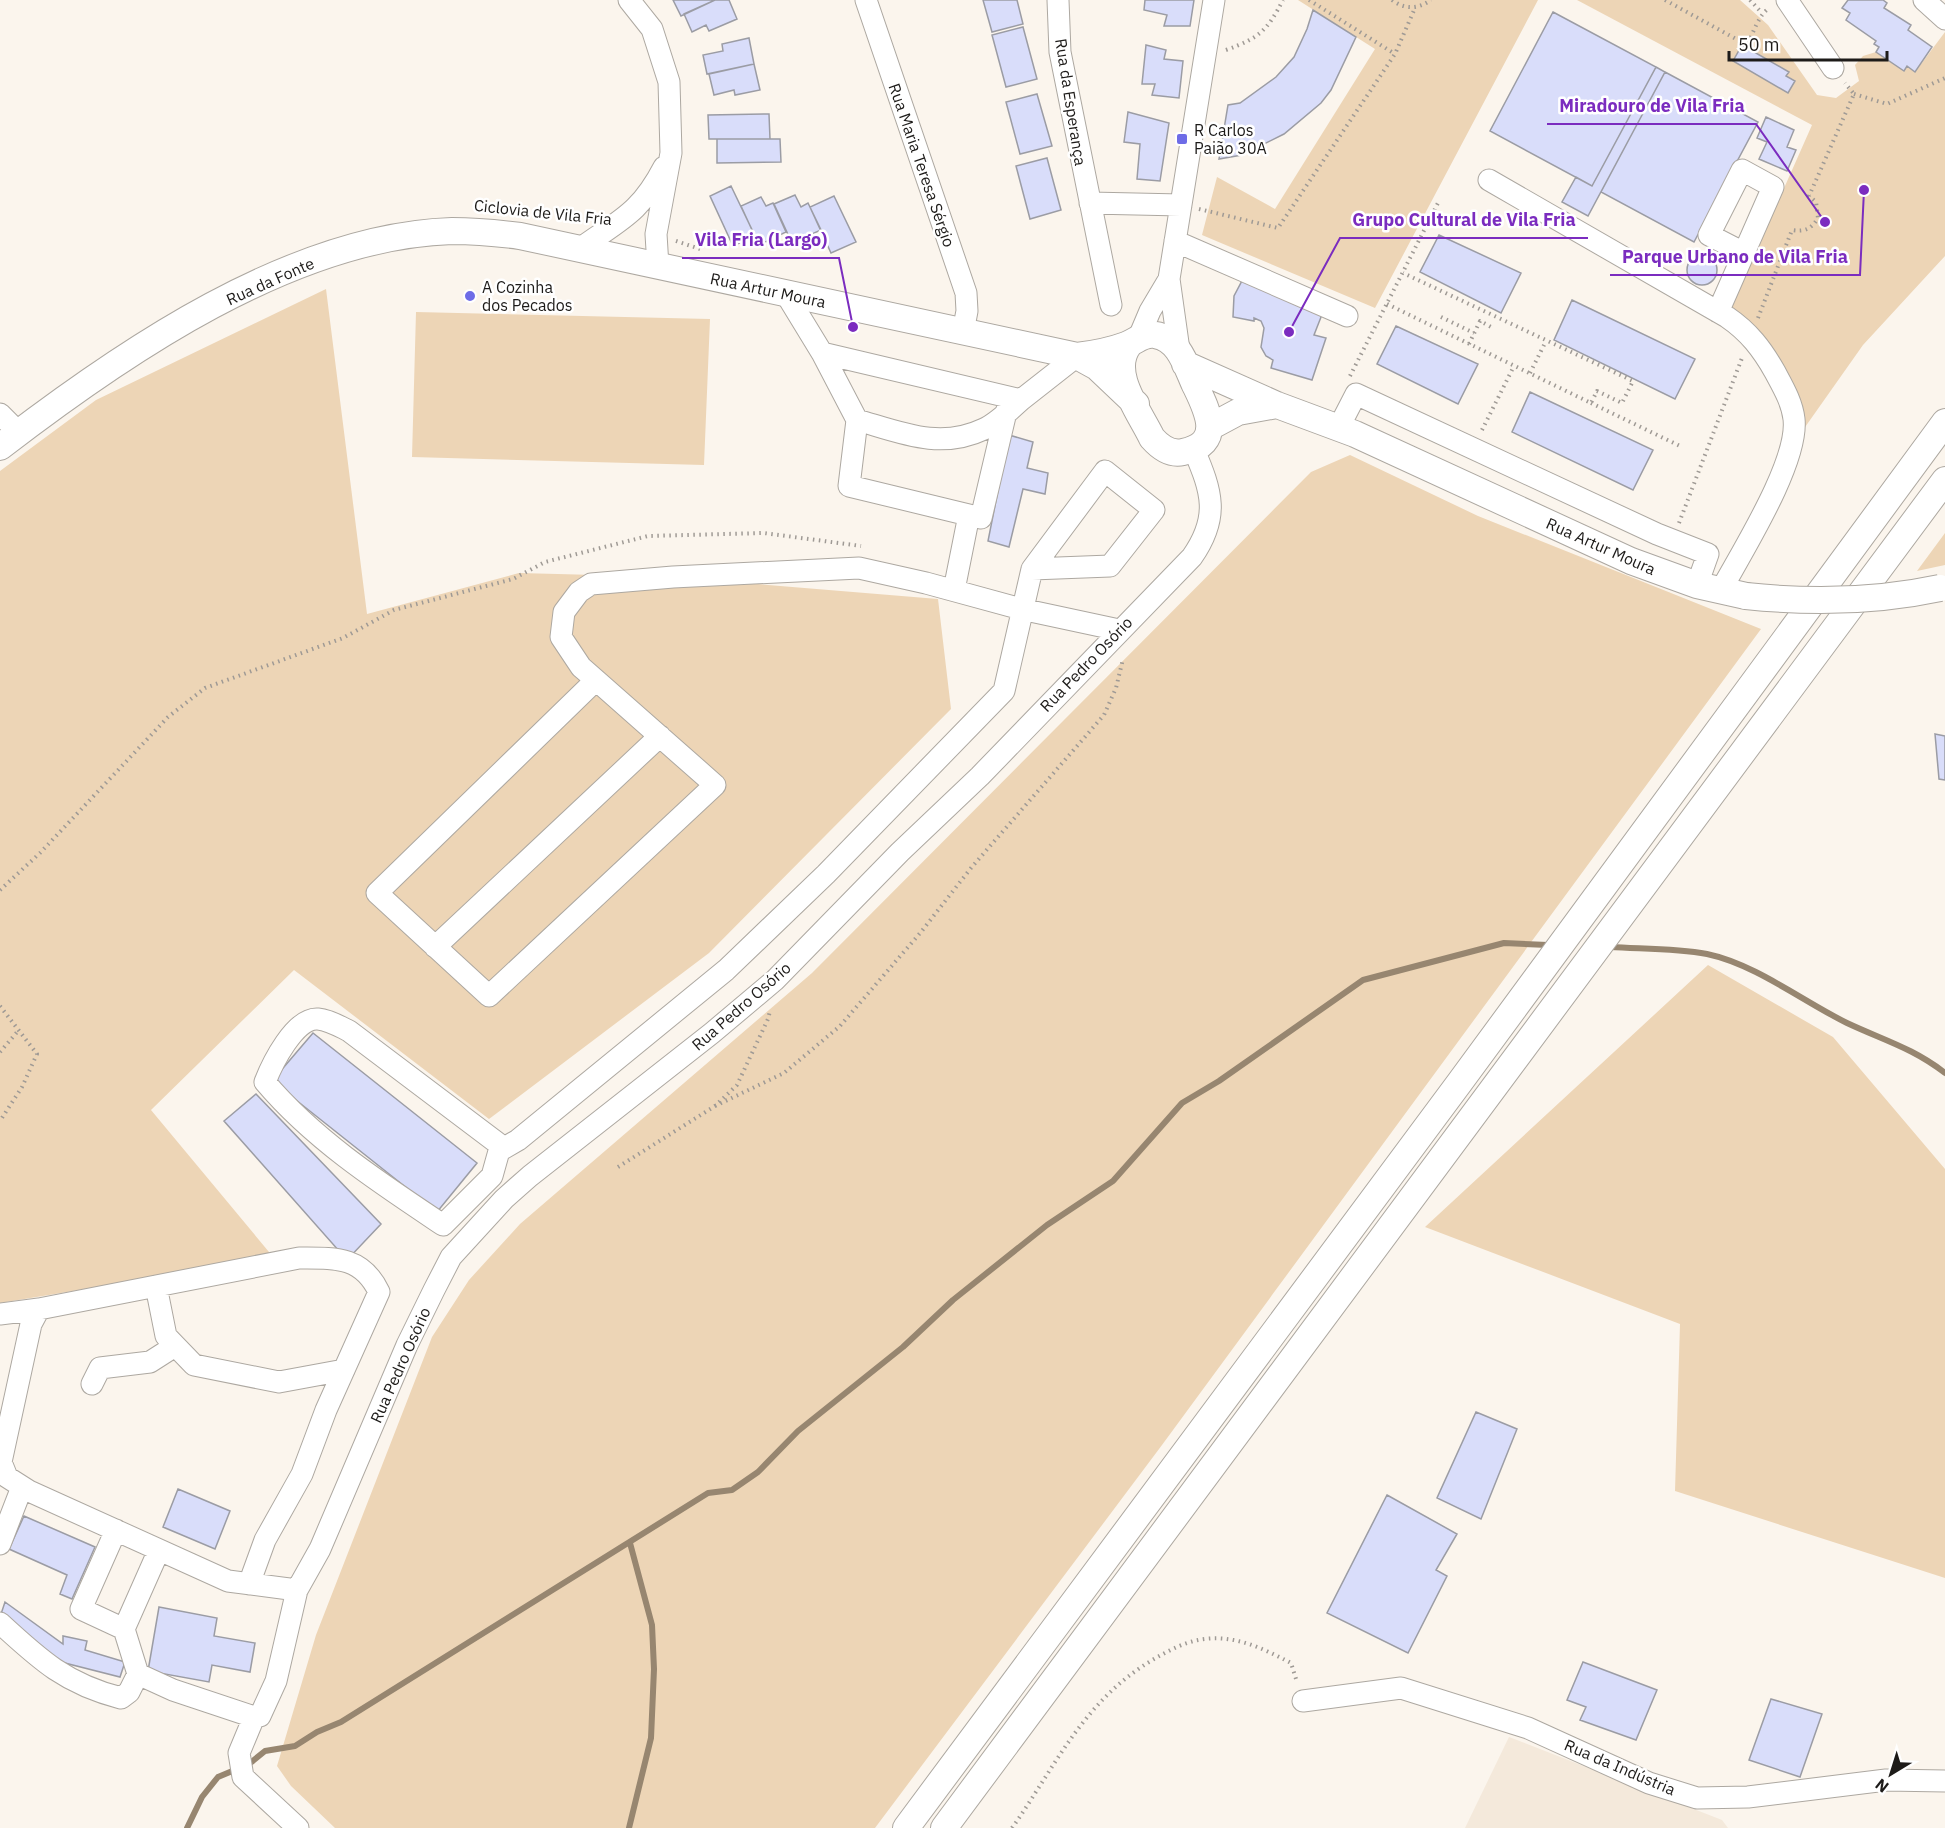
<svg xmlns="http://www.w3.org/2000/svg" width="1945" height="1828" font-family="'IBM Plex Sans',sans-serif">
	<style>
		.built { fill: #f4e9db }
		.green { fill: #edd5b6 }
		.lines { fill: none; stroke-linecap: round; stroke-linejoin: round }
		.stream { stroke: #978670; stroke-width: 6 }
		.building { fill: #d9ddfa; stroke: #9b9ca4; stroke-width: 1.5 }
		.minor-casing { stroke: #ada8a1; stroke-width: 23 }
		.major-casing { stroke: #ada8a1; stroke-width: 28 }
		.path { stroke: #9f9a95; stroke-width: 4; stroke-dasharray: 1.5 4.5; stroke-linecap: butt }
		.minor { stroke: #fff; stroke-width: 21 }
		.major { stroke: #fff; stroke-width: 26 }
		.major-bridge-casing { stroke: #ada8a1; stroke-width: 28; stroke-linecap: butt }
		.major-bridge { stroke: #fff; stroke-width: 26 }
		.poi-dot { fill: #6e6ce7; stroke: #fff; stroke-width: 2 }
		.labels { text-anchor: middle; dominant-baseline: central; stroke-width: 5; stroke-linejoin: round; paint-order: stroke }
		.street-label { font-size: 16px; fill: #1d1b19; stroke: #fff }
		.poi-label { font-size: 16px; fill: #1d1b19; stroke: #fff; text-anchor: start }
		.leader { fill: none; stroke: #7b2cbf; stroke-width: 2 }
		.callout-dot { fill: #7b2cbf; stroke: #fff; stroke-width: 2 }
		.callout-label { font-size: 18px; text-anchor: middle; font-weight: bold; fill: #7b2cbf; stroke: #fff; stroke-width: 5; stroke-linejoin: round; paint-order: stroke }
	</style>
	<rect width="100%" height="100%" fill="#fbf5ed"/>
	<path class="built" d="M1509 1737 1722 1820 1728 1828H1465Z"/>
	<path class="green" d="M1298 0H1538L1375 308 1202 235 1217 177 1275 209 1375 49Z
		M1577 0H1740L1768 25 1817 95 1836 98 1859 81 1855 65 1863 56 1876 52 1904 70 1907 66 1915 72 1945 32V256L1863 345 1803 430 1730 310 1812 125Z
		M326 289 367 614 519 573 673 577 938 599 951 709 709 953 489 1119 294 970 151 1110 274 1258 0 1303V471L96 400Z
		M416 312 710 319 704 465 412 457Z
		M1350 455 1478 516 1761 629 1162 1445 875 1828H335L291 1786 277 1766 316 1635 432 1337 469 1280 520 1224 812 973 1311 472Z
		M1945 533V565L1917 571Z
		M1708 965 1833 1037 1945 1169V1578L1675 1491 1680 1324 1425 1227Z"/>
	<g class="lines">
		<path class="stream" d="M1610 947C1642 949 1675 948 1707 954 1755 964 1804 1002 1847 1023 1883 1040 1913 1048 1945 1073
			M187 1828 202 1797 218 1777 249 1764 265 1751 295 1746 317 1732 341 1722 708 1493 732 1490 758 1472 798 1431 903 1347 953 1300 1047 1225 1113 1181 1182 1103 1219 1081 1363 980 1504 943 1548 945
			M629 1828 651 1738 654 1669 652 1625 630 1543"/>
	</g>
	<path class="building" d="M673 0H715L681 16Z
		M715 0H729L737 19 709 31 706 25 692 32 684 14Z
		M983 0H1017L1023 24 992 32Z
		M1145 0H1194L1190 26H1164L1167 15 1144 10Z
		M1848 0H1883L1887 3 1884 8 1911 25 1908 30 1932 47 1915 72 1907 66 1904 71 1876 52 1879 47 1874 44 1876 41 1846 20 1850 13 1842 8Z
		M1313 10 1356 37 1331 90 1321 103 1284 134 1242 155 1219 159 1228 105 1240 103 1276 77 1294 57 1307 29Z
		M1553 12 1656 67 1592 186 1490 131Z
		M1023 27 1037 79 1006 87 992 35Z
		M749 38 754 64 707 74 703 55 723 51 722 44Z
		M1146 45 1166 50 1164 59 1183 61 1179 98 1152 95 1155 84H1142Z
		M1742 45 1789 72 1786 76 1795 81 1788 93 1733 61Z
		M754 64 760 90 735 95 734 90 714 95 709 74Z
		M1656 67 1665 72 1588 216 1562 202 1576 177 1592 186Z
		M1665 72 1758 122 1694 242 1601 192Z
		M1037 94 1052 146 1020 154 1006 102Z
		M1128 112 1169 123 1160 181 1137 179 1140 144 1124 142Z
		M769 114 770 139H709L708 115Z
		M1766 117 1794 130 1787 147 1796 150 1787 171 1759 159 1767 142 1757 138Z
		M717 139H780L781 162 717 163Z
		M1047 158 1061 210 1030 219 1016 166Z
		M731 186 755 236 733 246 710 196Z
		M795 195 801 207 808 203 821 230 792 243 774 204Z
		M834 196 856 242 831 253 810 207Z
		M761 197 766 206 773 203 786 232 759 245 741 206Z
		M1439 235 1521 273 1501 313 1420 272Z
		M1687 270a15 15 0 1 1 30 0a15 15 0 1 1-30 0Z
		M1244 277 1323 312 1314 335 1326 338 1312 380 1271 368 1273 360 1266 356 1261 347 1264 328 1261 321 1254 318V321L1233 317 1234 296Z
		M1572 300 1695 359 1675 399 1554 340Z
		M1396 326 1478 364 1458 404 1377 364Z
		M1530 392 1653 450 1633 490 1512 432Z
		M1009 435 1033 442 1027 468 1048 473 1045 494 1023 489 1009 547 988 541Z
		M1935 734 1945 736V780L1939 779Z
		M313 1033 477 1163 437 1212 272 1081Z
		M256 1094 381 1224 347 1260 224 1121Z
		M1476 1412 1517 1429 1481 1519 1437 1498Z
		M178 1489 230 1511 215 1549 163 1527Z
		M1387 1495 1457 1534 1436 1570 1447 1576 1408 1653 1327 1613Z
		M24 1516 95 1547 72 1599 60 1594 67 1575 9 1549Z
		M5 1602 63 1644V1636L87 1641 85 1650 125 1662 120 1677 57 1661 0 1617Z
		M159 1607 217 1618 214 1636 255 1643 250 1672 212 1665 209 1682 148 1671Z
		M1583 1662 1657 1690 1636 1740 1580 1720 1586 1707 1567 1700Z
		M1771 1699 1822 1714 1800 1777 1749 1760Z"/>
	<g class="lines">
		<g class="minor-casing">
			<path id="minor" d="M629 0 652 29 669 82 671 153 656 234 658 266
				M866 0 966 293 967 311 963 332
				M1058 0 1060 52 1111 305
				M1787 0 1833 68
				M1924 0 1945 19
				M1489 180 1727 317C1749 332 1762 349 1775 372 1783 387 1792 402 1794 419 1799 462 1741 553 1720 592
				M1090 203 1181 205
				M1175 241 1347 316
				M578 250C619 220 639 215 664 167
				M786 294 822 353 1021 400 1077 356
				M1718 312 1773 187 1742 170 1709 235 1744 253
				M1139 337 1150 311 1169 279
				M1179 350 1169 279 1214 0
				M822 353 857 420
				M1006 412 981 518 849 486 857 420C902 433 940 450 984 429 997 423 1010 410 1021 400
				M0 414 19 433
				M1339 427 1356 394 1657 534 1708 554 1697 585
				M954 590 969 515
				M596 680 377 893 489 996 715 785 596 680 581 667 561 637 564 612 579 592 591 584 673 577 859 568 926 583 1021 609 1119 630
				M435 947 660 736
				M504 1148 349 1031C339 1026 329 1020 318 1019 295 1017 272 1064 265 1082 314 1140 380 1183 443 1225L492 1176 499 1151 518 1140 726 970 826 874 1004 691 1032 569 1110 566 1154 510 1105 471 1032 569
				M156 1286 166 1336 194 1365 279 1382 344 1370
				M0 1314 39 1309
				M92 1384 100 1368 150 1362 175 1346
				M116 1530 81 1609 124 1629 159 1550
				M0 1544 22 1487
				M249 1584 265 1540 302 1474 326 1410 379 1292C362 1256 335 1258 299 1258L39 1309 31 1324 1 1462 7 1477 29 1491 228 1581 297 1590
				M0 1623C40 1660 66 1684 121 1698L129 1692 138 1674 124 1629
				M138 1674 173 1690 254 1717 260 1716 276 1681 297 1590 320 1549 407 1345 434 1290 451 1257 504 1199 530 1176 712 1033 775 980 900 852 980 776 1192 557C1220 517 1212 492 1194 450
				M1303 1701 1401 1688 1528 1728 1649 1783 1697 1798 1748 1797 1886 1780 1945 1781
				M254 1717 239 1753 243 1777 298 1828"/>
		</g>
		<g class="major-casing">
			<path id="major" d="M1077 356C1093 354 1110 351 1126 345 1137 341 1143 333 1155 335 1178 338 1186 365 1194 383 1206 408 1226 443 1183 452 1170 455 1160 447 1152 438 1139 411 1108 372 1129 345
				M1185 364 1277 405 1355 434 1631 561 1697 585 1746 596
				M1210 427 1238 412 1277 405
				M0 447C122 353 292 236 452 231 475 231 497 233 520 236L1077 356 1097 367 1136 404
				M906 1828 1460 1082 1945 422
				M944 1828 1945 480"/>
		</g>
		<path class="path" d="M1309 0 1395 54
			M1392 0C1405 10 1418 9 1431 0
			M1665 0 1747 45C1753 34 1758 16 1768 9
			M1750 0 1762 13
			M1226 50C1259 38 1267 31 1283 0
			M1854 94 1887 104 1945 78
			M1199 209 1278 228 1395 54 1415 8
			M676 241 700 249
			M1387 304 1591 403 1597 391 1622 403 1633 381 1403 273
			M1441 317 1474 333
			M1758 318 1792 230C1805 232 1811 229 1818 218L1816 202 1809 196 1854 94 1845 83
			M1469 344 1480 321 1493 328
			M1530 373 1546 341
			M1350 376 1439 201
			M1591 403 1680 446
			M1482 430 1514 366
			M1679 523 1742 358
			M0 890 40 853 168 717 205 688 343 638 394 610 513 579 545 562 648 536 764 533 861 546
			M0 1006 37 1054 22 1087 0 1121
			M0 1052 18 1031
			M715 1106 784 1073 840 1026 921 932 971 868 1104 715 1116 688 1123 659
			M618 1167 715 1106 737 1085 768 1019 770 1011
			M1012 1828C1057 1764 1084 1700 1154 1659 1170 1650 1186 1641 1205 1639 1236 1635 1264 1649 1291 1663L1297 1682"/>
		<use href="#minor" class="minor"/>
		<use href="#major" class="major"/>
		<g class="major-bridge-casing">
			<path id="major-bridge" d="M1746 596C1812 603 1875 602 1940 588"/>
		</g>
		<use href="#major-bridge" class="major-bridge"/>
	</g>
	<g class="poi-dot">
		<rect x="1176" y="133" width="12" height="12" rx="3"/>
		<circle cx="470" cy="296" r="6"/>
	</g>
	<g class="labels">
		<g class="street-label">
			<text transform="translate(1071 102) rotate(81)">Rua da Esperança</text>
			<text transform="translate(922 165) rotate(71)">Rua Maria Teresa Sérgio</text>
			<text transform="translate(543 212) rotate(6)">Ciclovia de Vila Fria</text>
			<text transform="translate(270 281) rotate(-24)">Rua da Fonte</text>
			<text transform="translate(768 290) rotate(12)">Rua Artur Moura</text>
			<text transform="translate(1601 546) rotate(24)">Rua Artur Moura</text>
			<text transform="translate(1086 664) rotate(-46)">Rua Pedro Osório</text>
			<text transform="translate(741 1006) rotate(-41)">Rua Pedro Osório</text>
			<text transform="translate(400 1365) rotate(-66)">Rua Pedro Osório</text>
			<text transform="translate(1620 1767) rotate(23)">Rua da Indústria</text>
		</g>
		<g class="poi-label">
			<text x="1194" y="130">R Carlos<tspan x="1194" dy="18">Paião 30A</tspan></text>
			<text x="482" y="287">A Cozinha<tspan x="482" dy="18">dos Pecados</tspan></text>
		</g>
	</g>
	<path class="leader" d="M1825 222L1756 124H1547M1289 332L1340 238H1588M853 327L839 258H682M1864 190L1860 275H1610"/>
	<g class="callout-dot">
		<circle cx="1825" cy="222" r="6"/>
		<circle cx="1289" cy="332" r="6"/>
		<circle cx="853" cy="327" r="6"/>
		<circle cx="1864" cy="190" r="6"/>
	</g>
	<g class="callout-label">
		<text x="1652" y="112">Miradouro de Vila Fria</text>
		<text x="1464" y="226">Grupo Cultural de Vila Fria</text>
		<text x="761" y="246">Vila Fria (Largo)</text>
		<text x="1735" y="263">Parque Urbano de Vila Fria</text>
	</g>
	<g transform="translate(1891 1774) rotate(218)" stroke="#ffffff" stroke-width="4.5" paint-order="stroke">
	<path d="M0-4.5L10 22L0 15L-10 22Z" fill="#1d1b19"/>
	<text y="-9" font-size="16" font-weight="bold" text-anchor="middle" fill="#1d1b19">N</text>
	</g>
	<path d="M1729 51v9h158v-9" fill="none" stroke="#1d1b19" stroke-width="3"/>
	<text x="1738" y="51" font-size="18" fill="#1d1b19" stroke="#ffffff" stroke-width="4.5" paint-order="stroke">50 m</text>
</svg>
